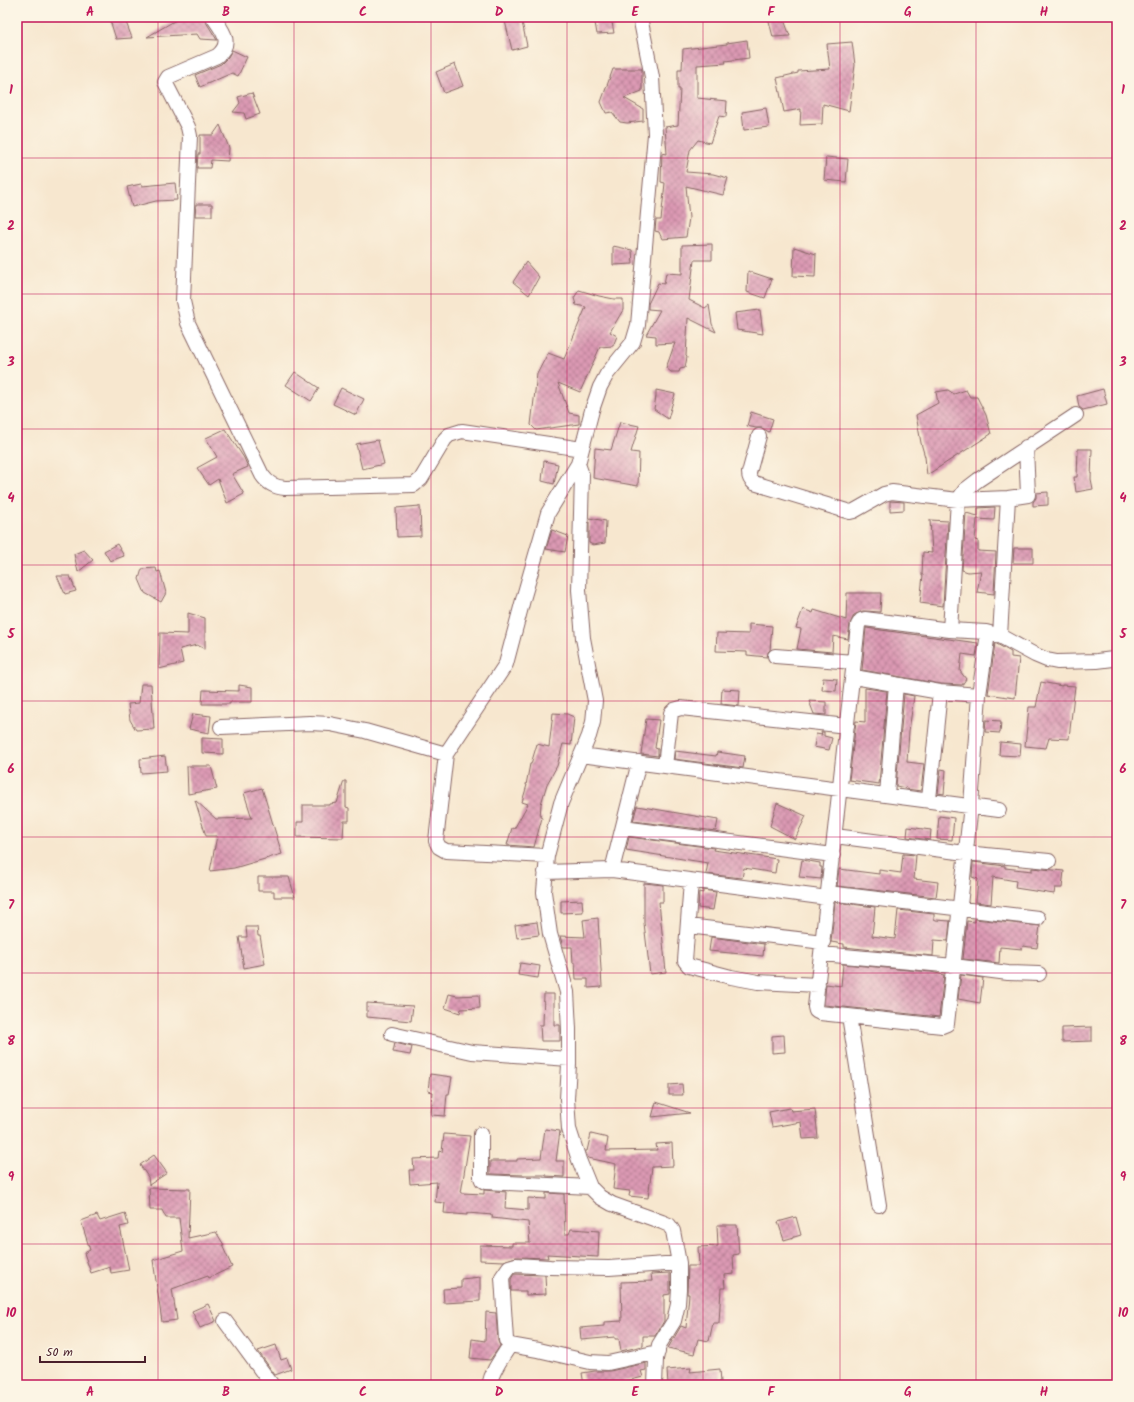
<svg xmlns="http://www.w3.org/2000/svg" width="1134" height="1402" font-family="Kalam,sans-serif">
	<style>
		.building { fill: url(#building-cross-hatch) }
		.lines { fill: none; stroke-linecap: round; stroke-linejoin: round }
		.street-casing { stroke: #876564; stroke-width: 16 }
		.street { stroke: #fff; stroke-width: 14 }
		.grid { fill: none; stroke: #c2185b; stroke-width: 1; stroke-opacity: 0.55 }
		.neatline { fill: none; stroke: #c2185b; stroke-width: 1.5 }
		.grid-label { font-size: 13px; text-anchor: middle; font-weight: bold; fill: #c2185b }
	</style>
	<defs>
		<pattern id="building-cross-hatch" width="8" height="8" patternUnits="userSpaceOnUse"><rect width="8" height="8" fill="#dc9ab4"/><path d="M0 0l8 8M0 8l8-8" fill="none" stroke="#b47d93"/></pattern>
	</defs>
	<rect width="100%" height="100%" fill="#fcf5e5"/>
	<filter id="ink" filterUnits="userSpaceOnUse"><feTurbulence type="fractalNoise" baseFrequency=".025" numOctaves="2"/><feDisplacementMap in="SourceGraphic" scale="8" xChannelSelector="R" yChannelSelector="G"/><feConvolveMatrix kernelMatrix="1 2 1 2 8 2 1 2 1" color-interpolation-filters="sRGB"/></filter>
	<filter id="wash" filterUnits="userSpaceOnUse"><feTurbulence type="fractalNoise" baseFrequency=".012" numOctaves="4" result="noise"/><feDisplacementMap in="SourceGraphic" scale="16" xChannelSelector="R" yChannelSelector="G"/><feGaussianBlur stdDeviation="0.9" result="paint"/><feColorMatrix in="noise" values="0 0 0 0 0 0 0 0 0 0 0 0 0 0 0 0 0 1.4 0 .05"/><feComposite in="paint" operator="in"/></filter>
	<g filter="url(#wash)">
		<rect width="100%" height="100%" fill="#f7e7cf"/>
		<g id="blocks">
			<path class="building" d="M109 17H124L132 38 116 39Z
				M181 17H205L206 22 217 40 200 39 197 34 147 37Z
				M504 17H521L527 46 512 50Z
				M594 17H611L614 33 597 34Z
				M768 17H783L790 36 773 37Z
				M747 40 749 58 725 61 726 63 697 65V98L727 101 726 117 719 116 710 143 698 140 690 150 686 172 713 174 728 178 723 195 686 186 689 218 686 237 662 239 659 232 655 231 656 220H661L665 183 661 182 662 153 667 154 665 127 678 125 680 89H678V69H682L683 49 727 44V43Z
				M852 42 855 65 849 111 823 104 822 124 800 125 801 109 784 112 777 78 798 73V71L830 69 827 44Z
				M232 50 247 57 238 76 232 73 200 87 195 75 221 64 228 57Z
				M455 64 463 86 444 93 436 72Z
				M613 69H642V91L624 98 643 109V121L627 123 620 122 612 112 606 113 601 102Z
				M252 93 260 114 246 119 244 113 233 112 240 103 238 97Z
				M766 108 769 127 744 130 742 112Z
				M220 125 229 148 228 161 211 160 210 168H197L198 154H200V135H213Z
				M826 157 848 159 846 182 824 180Z
				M175 183 177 200 156 201 132 207 127 187 141 184 142 186Z
				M196 204H212V216H195Z
				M712 244V260H694L689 300 705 308 709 305 712 324 716 332 688 318 686 356 687 357 685 368 680 369 679 372H671L666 368 675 343 656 344V336L646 335 660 310 648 309V304L658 283 664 284 666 273 682 274V245Z
				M613 246 632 250 633 264 613 265Z
				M794 247 816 254 815 277 793 276Z
				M526 262 539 277 529 295 513 282Z
				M748 271 772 279 765 298 747 292Z
				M579 290 599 296 614 299H623V310L610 332 617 336 613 346 600 347 580 392 558 383 569 413 579 415V424L536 430 531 425 537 374 548 353 564 359 586 307 576 305 574 298Z
				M760 310 763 334 737 330 735 313Z
				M295 372 319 388 311 401 286 385Z
				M341 388 364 399 356 415 333 404Z
				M1103 389 1107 404 1083 410 1079 407 1077 396Z
				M656 390 675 394 668 419 654 409 656 396Z
				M948 390 954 394 966 390 970 397H977L986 415 991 434 927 475 925 457 921 443 916 415 938 403 936 392Z
				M751 412 773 419 769 432 762 428H756L747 426Z
				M620 422 639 426 631 452 639 453 638 486 593 478 595 448 611 450Z
				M225 429 244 458 248 467 232 474 244 494 227 503 218 479 209 485 197 468 217 457 206 438Z
				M378 440 384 464 362 469 356 444Z
				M1078 449H1092L1091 479 1093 489 1076 492 1074 477H1077Z
				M544 461 558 464 554 484 542 481Z
				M1048 492V505L1033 506V502L1036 498V493Z
				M890 501 904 502V510L890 511Z
				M420 506 421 536 397 537 396 508Z
				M995 507 994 520 977 519 975 540 978 541V551L996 552 994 594 977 592 981 571 968 572 962 570 966 513 978 516V508Z
				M589 518 606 521 605 543 593 545 589 543Z
				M930 520 948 521 943 606 920 603 923 575H922L923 552 932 553Z
				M552 530 568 536 565 552 546 549Z
				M117 544 124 556 110 561 104 551Z
				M1014 548H1033V563H1013Z
				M84 550 93 560 78 572 74 554Z
				M156 568 157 572 160 571 166 593 161 602 145 593 139 579 142 569Z
				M57 576H70L76 591 65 594Z
				M847 593H881L880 612 863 611 854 615 850 624 848 639 833 636 832 652 797 649 801 629 796 628 803 609 813 613 814 610 846 620Z
				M188 613 205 618V649L197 645 180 649 183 663 159 669 160 633 188 634Z
				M749 624 772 626 770 650 768 652 767 657 747 655V652L716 651 717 633 749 634Z
				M866 628 978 643 976 656 962 654 960 671 966 679 962 685 941 684 862 670Z
				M995 643 1011 652V657L1019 658 1015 698 988 694Z
				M823 678 837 679 836 691 822 690Z
				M1041 682 1062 686V685L1075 686 1069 738V739L1049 738 1046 748 1025 746 1029 707H1036Z
				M141 684H151L154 729 136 730 130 720 128 704 139 703Z
				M239 685 252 687V702H230V704H202L203 690 239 691Z
				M865 688 887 691 879 784 849 780 856 721 865 722Z
				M722 689 740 690 739 706 721 704Z
				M904 694 914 696 909 731 907 762 924 764 921 791 906 789V788L896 786Z
				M809 701 826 702V715L814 714Z
				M553 713 567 714 574 717 571 745 563 744 557 766 547 784 541 804 540 817 542 818 534 847 507 845 512 828 514 829 528 804 522 802 527 785H526L530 764H531L537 744 549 747Z
				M193 714 211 716 209 733 189 729Z
				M646 719 659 720 655 748 658 749V756L641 754Z
				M986 720 1001 721 1000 733 985 732Z
				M821 732H824V736L832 738 829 750 814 747 816 734 822 735Z
				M202 738 223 739V754L202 753Z
				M1000 742 1021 744 1020 756 999 755Z
				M675 751 716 756 717 752 745 756 743 768 674 759Z
				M165 756 167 771 141 773 140 759Z
				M187 766H211L217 789 188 794Z
				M941 769 946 770 944 794 938 793Z
				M344 781H346V807L349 808V821H344L343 838 297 837V822H303V805H330V804L337 803Z
				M262 788 282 854 234 868 210 871 217 836H206L195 800 216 819 252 818 244 793Z
				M777 803 806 816 795 839 770 826Z
				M637 806 718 820 716 831 633 821Z
				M939 816 954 818 952 840 937 839Z
				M908 827 931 830 930 840 907 837Z
				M629 837 714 848 713 850 777 859 775 873 744 868 742 878 706 874 708 863 626 850Z
				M903 854 916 855 914 879 938 882 936 897 837 886 839 869 879 874V870L901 873Z
				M802 860 820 863V867H822L821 879 799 877Z
				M973 862 1005 866V868L1032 871V868L1064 871 1062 888H1055L1054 894 1015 888 1016 881 993 877 991 904 976 902 978 879 972 877Z
				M258 877H289L295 897H274V891H258Z
				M644 883 663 885V902H659L666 972 650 974 644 923Z
				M703 890 716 892 713 910 698 908 699 892 703 893Z
				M582 900 583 912 561 913V901Z
				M835 902 875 907 872 936 895 939 898 910 934 914V919L936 920 950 921 948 941 934 940 933 956 844 947V944L831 942Z
				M598 918 602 987 588 988V979H576L575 963H573L572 947H563L560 936 585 937 583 920Z
				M975 919 1040 926 1037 948 1023 946 1022 949 1000 947 999 963 963 959 967 921 975 922Z
				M537 922 539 935 517 938 515 925Z
				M246 927H257L258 936H260L265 964 244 968 239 937H247Z
				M711 937 764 944 763 956 709 951Z
				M520 963 540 966 538 978 518 975Z
				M843 964 931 972 944 975 939 1017 824 1005 826 984 841 986Z
				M961 975 983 978 980 1003 958 999Z
				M449 994 457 996 479 995 480 1008 461 1009 460 1013 445 1008Z
				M544 994H554V1025H560V1041H541L540 1025H543Z
				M367 1003 413 1006 411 1021 367 1017Z
				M1092 1027V1041L1062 1042V1028Z
				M784 1035 785 1052 772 1053V1036Z
				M395 1043 412 1047 410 1055 393 1052Z
				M430 1074 452 1077 449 1094H447L445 1116 431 1115 433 1092 428 1091Z
				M682 1084 683 1095H669V1085Z
				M656 1102 690 1113 652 1117Z
				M790 1108 791 1111 815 1109 818 1138 803 1139 801 1122 772 1127 769 1112Z
				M545 1129 560 1131 556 1161H564V1177L546 1176V1175H524L490 1174V1161H517V1159L541 1158Z
				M444 1134 470 1136 461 1193 484 1194V1190L506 1192 505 1208 528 1210V1198L546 1199V1193L564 1194 565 1234H569L571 1229 599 1231 598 1257 547 1254 548 1258 516 1257 504 1261 480 1260V1245L512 1246V1243H530L528 1222 492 1218 493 1215 467 1213V1215L444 1213 445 1203 435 1202 437 1182 410 1184 409 1170H414L413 1159 438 1158 439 1151 442 1152Z
				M591 1134 608 1138 606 1151 657 1150 656 1144 672 1143 673 1166 652 1167 648 1198 629 1196 630 1191 613 1189 616 1164 588 1158 585 1151H587Z
				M154 1155 167 1173 149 1185 148 1177 140 1165Z
				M149 1188 190 1189 188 1238 216 1232 224 1245H222L232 1267 209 1278 208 1276 172 1289 177 1320 162 1322 153 1260 183 1251 179 1218H166L162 1210H150Z
				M125 1213 128 1225 120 1227 129 1270 111 1273 110 1267 91 1273 84 1253 90 1250 81 1221 97 1215 100 1221Z
				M796 1217 801 1235 784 1240 778 1222Z
				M717 1225H737L739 1254 733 1255 734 1274 724 1275 725 1288H721L719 1323H713L709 1341 698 1339 694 1354 668 1348 681 1326 686 1328 689 1294H687L688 1266H699L698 1247 718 1246Z
				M670 1273V1294L664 1295V1321L655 1336H643V1346L621 1351 619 1339H615V1337L581 1340 580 1328 604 1326V1322L622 1321 621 1282 652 1281 651 1274Z
				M514 1274 545 1275 546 1294 526 1295V1291H511V1279Z
				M480 1277V1301L444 1303 443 1289 461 1288V1279Z
				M208 1304 216 1321 200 1328 192 1311Z
				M486 1312 496 1313 498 1341 500 1346 490 1360 470 1358 472 1339 485 1341Z
				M276 1345 281 1360 287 1358 291 1369 275 1375 258 1351Z
				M646 1363V1370L641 1371 643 1377 623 1382V1385H597V1382L584 1385 582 1373 595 1371H610Z
				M691 1368 690 1372 720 1369 721 1382H715V1385H668L667 1370Z"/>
		</g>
	</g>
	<g filter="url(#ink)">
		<use href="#blocks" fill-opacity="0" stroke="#876564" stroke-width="1"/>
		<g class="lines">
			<g class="street-casing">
				<path id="street" d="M213 17C222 30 234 43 217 56L168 77 165 82 188 127 190 136 183 301 188 323 262 475C268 484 275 487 285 488L414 485 421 479 445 439 449 435 462 431 582 449
					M640 17 652 77 655 134 638 325 633 342 607 374 600 387 592 410 578 464 582 475 579 590 583 638 595 701 593 722 589 736 561 803 547 856 544 892 550 934 567 992 569 1029V1064L567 1099 569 1129 579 1160 590 1187 600 1197 612 1204 662 1222 669 1225 673 1231 679 1263V1289L678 1304 674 1321 659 1345 656 1359 655 1385
					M759 436 749 473C749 478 750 480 754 483L850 512 854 511 884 494 892 492 958 500 1008 498 1028 495 1026 447
					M986 632 1000 636 1035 655 1047 660 1057 662 1097 661 1113 659 1117 656
					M1000 636 1008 498
					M775 656 854 662
					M852 679 858 625 861 620 865 619 950 630
					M979 695 971 805 947 1024 942 1026 820 1013 816 1011 815 1007 852 679 854 677 940 692 979 695 988 633 986 632 950 630 958 500 965 490 978 480 1076 415
					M221 727 310 723 330 724 365 731 446 754
					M581 755 999 810
					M665 766 671 713 674 710 681 708 847 726
					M887 794 896 684
					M929 799 940 692
					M623 828 833 855
					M835 836 965 853 1049 861
					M547 856 446 851 439 847 436 841 446 754 506 664 524 596 548 513 578 464
					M612 870 828 898
					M545 872 612 870 639 762
					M691 881 685 961 689 966 731 977 758 982 818 985
					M828 893 1038 918
					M688 926 823 942
					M822 954 954 966 1008 973 1039 974
					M849 1016 879 1205
					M392 1034 472 1052 569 1059
					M481 1134V1177L482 1180 485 1182 590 1187
					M225 1321 272 1385
					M658 1352 608 1363 590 1362 538 1350 510 1345 506 1340 502 1277 509 1267 516 1265 550 1267 609 1268 679 1263
					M489 1385C492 1370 502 1358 510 1345"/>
			</g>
			<use href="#street" class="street"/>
		</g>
	</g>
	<path class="grid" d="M158 17V1385M294 17V1385M431 17V1385M567 17V1385M703 17V1385M840 17V1385M976 17V1385M17 158H1117M17 294H1117M17 429H1117M17 565H1117M17 701H1117M17 837H1117M17 973H1117M17 1108H1117M17 1244H1117"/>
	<rect width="1134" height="1402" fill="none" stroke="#fcf5e5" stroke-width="44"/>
	<path d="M40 1356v6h105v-6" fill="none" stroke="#4a1f2b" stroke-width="2"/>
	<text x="46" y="1356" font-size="12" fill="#4a1f2b" stroke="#fcf5e5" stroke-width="3" paint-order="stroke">50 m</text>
	<rect x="22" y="22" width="1090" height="1358" class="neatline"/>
	<g class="grid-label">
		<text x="90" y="16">A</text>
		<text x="226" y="16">B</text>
		<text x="363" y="16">C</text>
		<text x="499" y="16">D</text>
		<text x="635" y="16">E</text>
		<text x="771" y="16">F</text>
		<text x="908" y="16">G</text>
		<text x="1044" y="16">H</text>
		<text x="11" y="94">1</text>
		<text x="1123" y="94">1</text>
		<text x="11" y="230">2</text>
		<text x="1123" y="230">2</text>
		<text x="11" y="366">3</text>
		<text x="1123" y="366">3</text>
		<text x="11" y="502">4</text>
		<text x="1123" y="502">4</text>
		<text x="11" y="638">5</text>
		<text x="1123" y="638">5</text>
		<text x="11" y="773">6</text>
		<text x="1123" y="773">6</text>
		<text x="11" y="909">7</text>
		<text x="1123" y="909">7</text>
		<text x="11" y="1045">8</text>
		<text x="1123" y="1045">8</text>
		<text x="11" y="1181">9</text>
		<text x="1123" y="1181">9</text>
		<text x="11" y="1317">10</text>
		<text x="1123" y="1317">10</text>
		<text x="90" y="1396">A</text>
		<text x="226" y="1396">B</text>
		<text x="363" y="1396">C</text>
		<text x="499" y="1396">D</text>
		<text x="635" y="1396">E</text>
		<text x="771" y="1396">F</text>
		<text x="908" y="1396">G</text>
		<text x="1044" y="1396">H</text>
	</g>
</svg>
